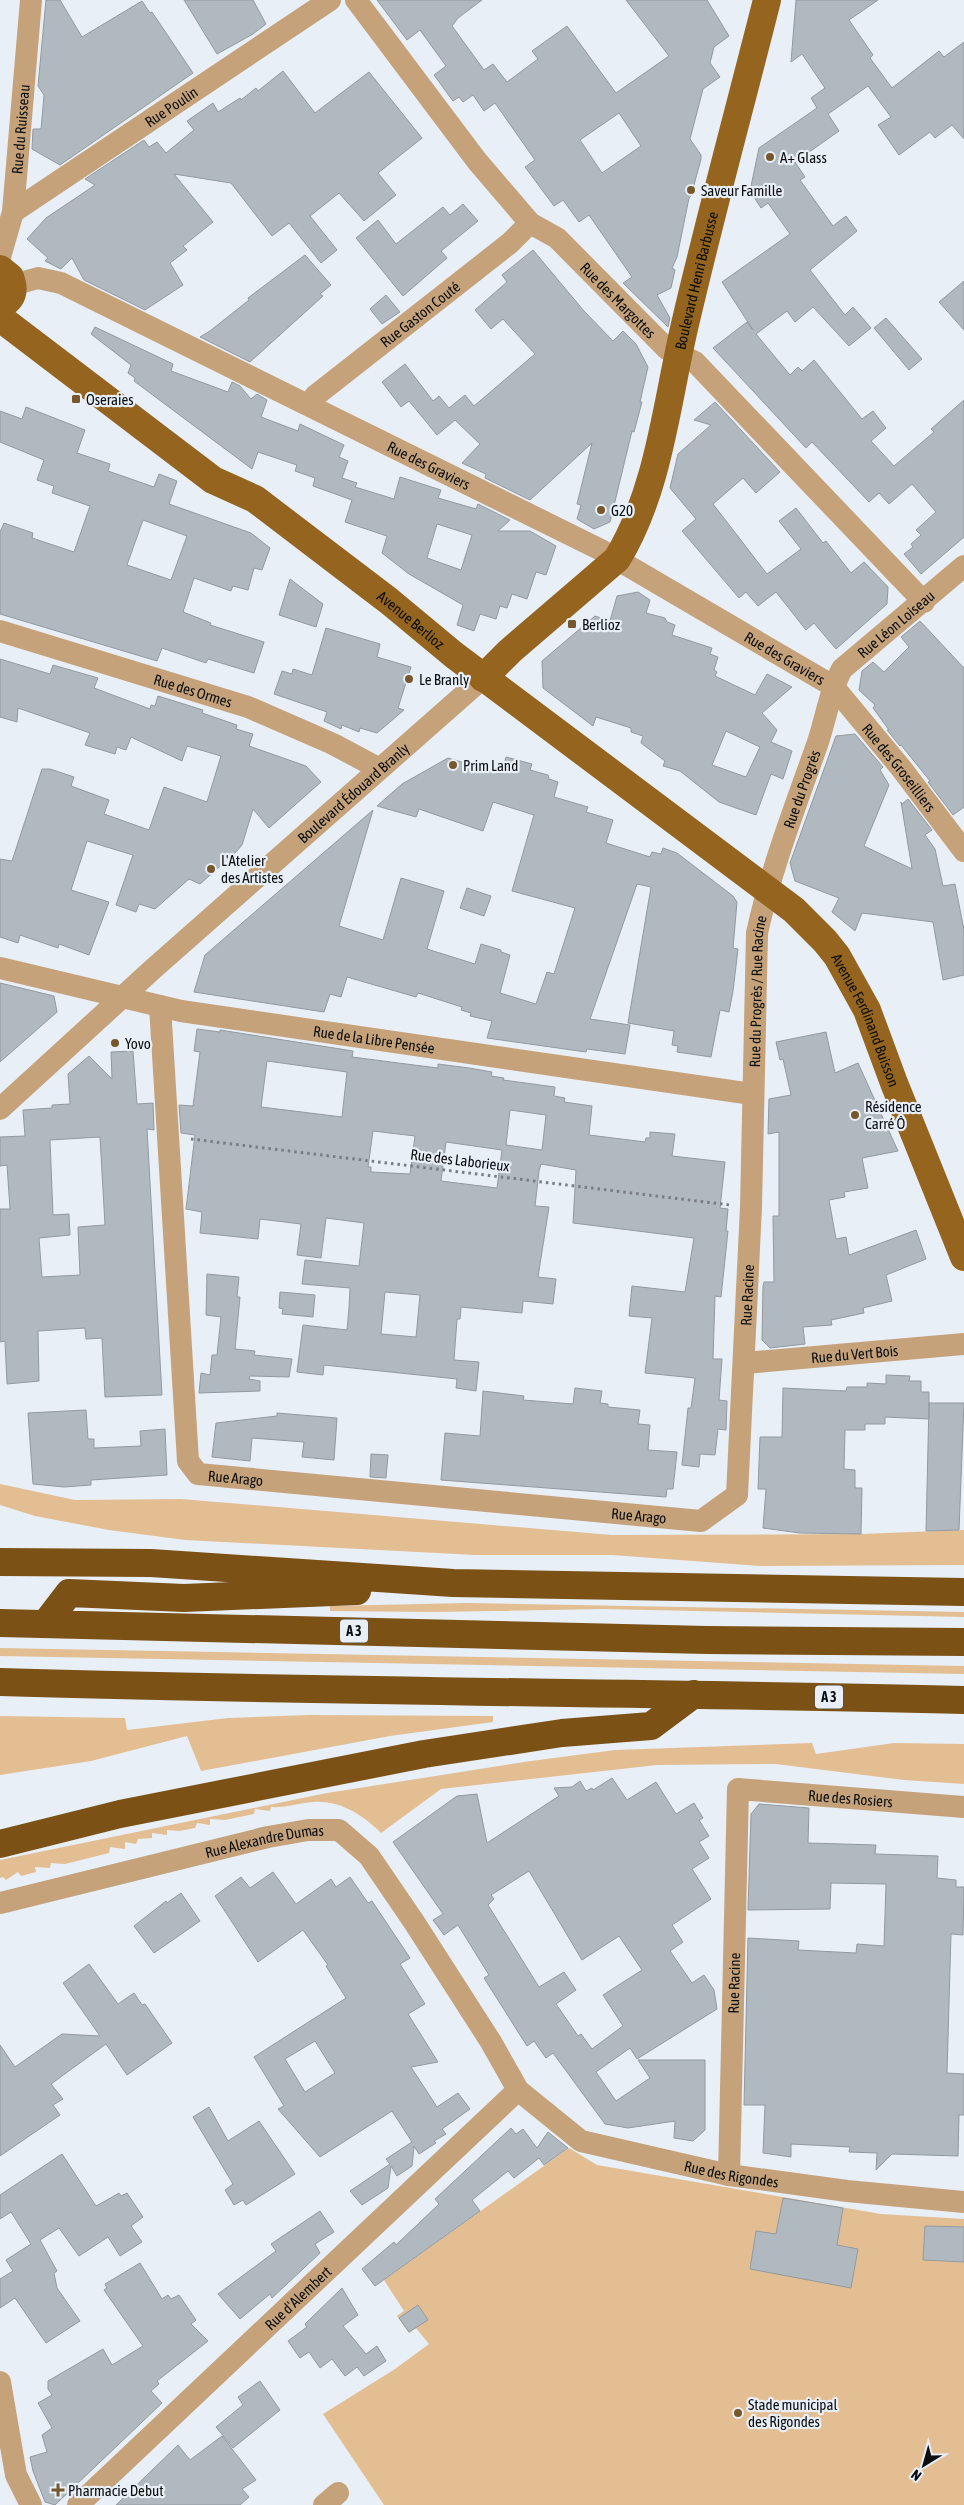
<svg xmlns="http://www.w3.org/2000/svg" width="964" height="2505" font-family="'Asap Condensed',sans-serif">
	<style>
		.green { fill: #e3be92 }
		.building { fill: #b1b9c0; stroke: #9299a0; fill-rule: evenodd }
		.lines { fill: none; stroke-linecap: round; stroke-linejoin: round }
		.path { stroke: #787d82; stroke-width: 3; stroke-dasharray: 2.5 4; stroke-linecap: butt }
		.minor { stroke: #c5a27a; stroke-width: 22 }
		.major { stroke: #95641f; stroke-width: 28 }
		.highway { stroke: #7b5115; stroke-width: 28 }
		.poi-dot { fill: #77572d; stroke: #e8eff7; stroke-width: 2 }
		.labels { text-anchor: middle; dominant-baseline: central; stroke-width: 4.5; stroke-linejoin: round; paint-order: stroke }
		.shield { fill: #e8eff7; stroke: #4d5255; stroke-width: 1 }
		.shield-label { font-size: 14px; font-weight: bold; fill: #0b0e10 }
		.street-label { font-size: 15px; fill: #0b0e10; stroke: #e8eff7 }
		.poi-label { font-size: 15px; fill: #0b0e10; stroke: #e8eff7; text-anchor: start }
	</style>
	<rect width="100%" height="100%" fill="#e8eff7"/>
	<path class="green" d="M0 1484 75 1500 181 1499 612 1535 861 1534 964 1530V1565L760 1566 612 1555H475L185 1540 109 1530 35 1516 0 1505Z
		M467 1603 964 1612V1617L602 1609 433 1612 330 1611V1606Z
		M0 1648 964 1666V1674L0 1656Z
		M309 1715 493 1716V1722L390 1736 201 1771 187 1736 91 1761 0 1775V1716L125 1718 127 1730 228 1718Z
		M812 1743 816 1754 894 1743 964 1744V1784L904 1780 776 1764 657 1765 441 1789 381 1833C363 1815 340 1800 313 1802 298 1803 286 1808 271 1807L270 1811 255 1809 254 1814 225 1820 210 1819V1825L197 1823 195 1828 180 1831 167 1830V1835L152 1833V1838L138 1839 136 1844 125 1842V1849L110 1847 109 1853 65 1864 51 1863 50 1868 35 1867 36 1872 21 1876 18 1872 6 1880 3 1877 0 1878V1860L327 1793 531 1761 615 1750Z
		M569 2148 597 2165 881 2214 964 2219V2505H384L323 2414 395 2369 429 2344 416 2328 409 2333 397 2316 404 2311 384 2280Z"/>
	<path class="building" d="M46 0H60L82 37 142 1 150 13 152 12 193 73 60 165 32 149 33 129H41L44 95 38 86Z
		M184 0H253L266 24 253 34 217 54Z
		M377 0H482L458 18 452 26 484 70 493 64 507 82 538 59 532 51 567 26 616 93 669 56 626 0H707L729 36 714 47 710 63 720 77 703 89 690 139 701 155V159L691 196 689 198 677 257 672 268 675 270 671 288 657 295 670 318 668 327 623 283 632 277 589 215 579 222 563 200 554 206 525 167 535 160 495 103 484 111 473 95 463 102 459 97 453 101 434 75 446 66 420 30 407 40ZM619 113 641 146 602 173 580 140Z
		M796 0H878L849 20 873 55 870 58 892 88 939 51 944 57 964 42V139L952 125 935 138 930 132 899 155 878 125 891 117 868 86 828 114 839 131 795 162 805 177 800 180 833 226 846 216 857 231 810 270 845 315 853 307 871 328 849 346 813 307 795 322 787 311 756 334 790 375 798 367 802 371 814 360 862 419 873 411 886 428 871 441 894 466 934 432 931 429 964 400V537L921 574 904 554 913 547 911 544 921 535 916 530 936 512 912 484 889 504 879 493 869 502 812 442 806 448 713 348 747 322 753 330 722 282 790 234 768 203 761 208 750 191 759 148 817 108 811 98 825 88 802 54 791 62Z
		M283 71 315 113 369 72 422 138 378 173 396 195 364 221 339 193 310 216 337 250 321 263 289 223 272 236 231 183 174 174 213 222 183 246 187 250 170 263 183 285 145 310 84 280 72 258 61 269 45 261 48 258 27 239 46 218 95 185 85 179 144 140 149 147 157 142 166 153 194 130 187 121 213 103 218 112 240 98 241 100 256 88 258 91Z
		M463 204 478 221 441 251 447 258 403 296 356 238 378 220 396 244 443 207 450 215Z
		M533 250 584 311 613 341 623 331 636 344 648 367 640 402H642L634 432 632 431 610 522 594 529 577 519 581 505 577 504 592 443 530 500 485 478 486 474 462 463 480 444 455 420 437 435 409 401 401 407 382 382 405 364 433 401 439 396 449 408 465 395 474 406 535 354 503 319 491 329 475 310 507 282 502 275Z
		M305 255 331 285 320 294 323 296 250 362 200 337 210 331 249 300 248 298Z
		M964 281V330L939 302Z
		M386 295 400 312 382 324 370 309Z
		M886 318 922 359 909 370 874 328Z
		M95 327 173 364 171 371 228 392 232 382 240 386 251 399 257 394 267 400 261 417 298 431 300 424 344 445 339 457 348 461 342 478 357 483 355 487 394 499 400 477 441 490 438 498 476 509 478 504 510 520 498 531H530L556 546 546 575 536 572 527 599 512 594 507 608 500 606 496 619 480 614 474 631 457 625 463 605 409 574 382 553 387 536 345 522 352 500 313 486 315 478 295 471 297 465 258 452 252 469 134 381 135 378 128 373 131 365 91 334ZM437 524 472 535 461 570 427 558Z
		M715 402 780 472 756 493 743 478 713 504 767 574 801 549 779 521 796 508 823 543 826 541 851 573 864 562 888 587 887 604 836 649 814 623 806 630 776 592 758 606 746 592 739 598 682 531 696 519 670 488 678 454 711 425 694 420Z
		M26 407 85 430 77 453 110 464 108 471 154 487 159 474 177 481 169 504 251 533 270 548 262 570 254 568 248 590 233 586 231 591 194 578 183 612 211 623 210 625 264 642 254 673 208 659 206 663 162 648 157 661 0 614V532L4 523 33 533 32 538 74 552 90 506 52 493 54 486 37 480 44 460 0 442V411L22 419ZM143 520 187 536 171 580 127 565Z
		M290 579 323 604 316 627 279 615Z
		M638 592 650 600 646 613 665 618 667 622 675 625 672 635 712 648 710 654 718 657 714 670 717 672 715 676 755 695 767 674 792 687 762 713 777 730 771 742 792 751 783 779 771 774 756 815 719 802 680 771 663 766 665 761 641 743 643 736 631 732V728L596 717 593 726 543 688 542 661 595 616 610 621 617 596ZM726 731 760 747 746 777 712 765Z
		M920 621 964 668V807L953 815 928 782 930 781 901 745 900 746 887 730H889L873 708 875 705 859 690 862 671 873 662 884 672 909 647 901 637Z
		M326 628 380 644 377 657 411 667 398 708 404 710 377 733 360 728 359 732 342 725 341 729 324 721 327 712 274 694 282 671 292 674 293 669 312 675Z
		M0 659 50 674 53 665 98 678 94 688 150 709 151 705 155 706 158 696 203 710 202 713 237 725 236 729 253 734 249 746 306 766 321 782 269 828 253 809 242 845 236 852 200 884 189 879 155 909 139 904 136 912 116 905 133 855 87 841 71 890 109 902 89 955 59 944 58 948 20 935 18 943 0 937V859L12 861 42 769H50L74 777 71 786 109 800 104 814 149 830 164 787 207 802 221 756 187 746 182 761 131 737 126 750 117 747 115 754 85 745 90 733 18 708 17 722 0 717Z
		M855 734 883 767 880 770 889 785 864 846 912 869 901 802 902 804 908 799 932 830 925 835 935 849 943 886 955 884 964 930V975L943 980 933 922 862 913 855 931 832 912 839 898 795 881 790 863 836 736Z
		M506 757 532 764 530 770 548 775 549 779 558 782 554 797 588 807 586 812 613 820 606 843 650 857 652 852 661 854 663 848 677 853 733 896 737 902 733 948 738 949 733 991 729 1012 720 1010 711 1057 677 1052 678 1046 672 1045 674 1031 628 1023 651 887 637 884 590 1019 630 1025 625 1054 587 1049 586 1052 487 1038 492 1021 470 1016 471 1013 461 1010 462 1007 418 993 416 997 347 977 341 997 330 994 324 1012 194 992 205 955 373 810 339 926 383 940 401 878 444 891 427 949 475 964 481 944 501 950V952L510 955 500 993 536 1004 547 972 554 974 575 908 512 891 534 815 493 802 483 831 419 809 416 817 377 806 402 784 448 758 501 774Z
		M467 888 491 896 484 916 460 908Z
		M0 983 54 996 57 1012 0 1062Z
		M197 1029 220 1032V1030L353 1051 352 1057 414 1065 438 1068V1064L469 1068 492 1072 491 1076 504 1078 503 1080 555 1087 554 1096 565 1098 564 1102 592 1106 589 1135 645 1142 646 1138H650V1132L675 1134 672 1156 725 1162 720 1208 728 1209 726 1231H728L721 1297 715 1296 713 1359H722L719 1400 727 1401 726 1430 718 1429 715 1455 700 1454 699 1467 682 1465 688 1408H691L695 1378 645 1373 652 1318 629 1316 632 1286 685 1292 694 1238 573 1223 576 1170 541 1164 539 1171 535 1206 549 1207 538 1277 556 1279 553 1304 523 1301 522 1313 461 1307 460 1319H457L454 1360 479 1362 476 1391 456 1388 457 1379 324 1365 323 1375 297 1372 303 1325 347 1330 349 1308 350 1288 302 1284 305 1260 359 1266 364 1223 326 1218 321 1258 297 1255 301 1224 260 1219 258 1239 200 1233 202 1212 186 1209 195 1135 181 1133 179 1105 193 1106 200 1052 194 1051ZM267 1061 347 1072 342 1117 261 1107ZM510 1110 546 1115 542 1150 506 1145ZM373 1131 415 1136 410 1174 371 1172V1167H368ZM446 1142 502 1150 497 1188 441 1181ZM385 1292 420 1295 416 1337 381 1334Z
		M826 1032 835 1073 858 1063 898 1151 862 1158 868 1188 844 1192 845 1197 829 1200 836 1239 846 1237 849 1255 916 1230 926 1259 886 1275 892 1301 863 1308 864 1313 831 1320 832 1325 803 1327 805 1344 770 1348 762 1340 763 1286 764 1282H774L773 1216H779V1132L768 1134 769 1099 791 1095 783 1059 780 1060 776 1042Z
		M133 1051 137 1104 153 1103 154 1130 147 1129 162 1395 105 1397 102 1338 86 1339 85 1328 38 1331 39 1381 7 1384 5 1341 0 1342V1209H10L7 1165 0 1166V1137L25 1136 23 1110 52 1108V1105L70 1104 68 1074 89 1056 112 1079 111 1052ZM100 1137 105 1225 78 1227 80 1275 42 1277 39 1238 70 1235 69 1214 53 1215 50 1140Z
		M207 1274 239 1277 237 1297H240L235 1349 255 1351 254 1355 292 1359 289 1377 250 1376 249 1379 260 1381V1391L199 1393 201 1373 210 1375 212 1355H217L221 1317 206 1315Z
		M280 1292 315 1295 313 1317 282 1314 283 1309 279 1308Z
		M886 1375 910 1376 909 1381H921V1392H929V1419L885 1417V1424H865V1430H845L844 1469 855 1470V1488H862L861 1534 800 1533 763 1528 766 1489H758L760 1437H782L783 1388 846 1391 847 1387H867V1383L886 1384Z
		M575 1388 602 1391 600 1403 608 1404V1407L640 1410 638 1424 650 1425 648 1450 677 1452 673 1489H667L666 1497 441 1480 445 1433 480 1436 483 1391 524 1396 523 1400 573 1404Z
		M929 1403H964L959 1530 926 1531Z
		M86 1410 88 1439H94V1448L141 1446 140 1431 165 1429 167 1475 91 1480V1485L64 1487 33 1484 28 1413Z
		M277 1413 337 1418 334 1460 302 1457 304 1442 252 1438 250 1461 212 1457 216 1423 277 1416Z
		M371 1454 388 1455 386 1478 370 1477Z
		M612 1778 627 1800 656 1782 676 1814 694 1803 703 1818 699 1820 709 1836 699 1842 709 1858 692 1869 711 1899 672 1925 683 1942 670 1951 692 1983 704 1975 714 1990 717 2009 637 2059 630 2048 596 2072 616 2101 650 2078 638 2060H705V2130L693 2141 674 2138 675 2121 628 2128 605 2124 553 2053 546 2058 534 2041 527 2046 484 1978 489 1975 458 1925 444 1935 433 1920 443 1914 393 1842 457 1796 477 1794 487 1843 559 1796 554 1788 572 1787 580 1781 586 1791 592 1788 593 1790ZM529 1871 582 1960 619 1936 642 1970 603 1995 623 2026 592 2049 581 2034 578 2036 556 2004 576 1990 564 1972 539 1987 488 1905 494 1899 491 1895Z
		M759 1804 809 1808 808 1843 876 1845 875 1854 938 1856 937 1878 956 1880V1887H964L963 1935 951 1934 947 2073 964 2074V2115H959L958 2156 892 2154 876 2170 877 2153 849 2152 850 2147 791 2144V2157L763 2153 765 2105H744L748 1938 799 1941 798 1950 856 1953 857 1944 884 1946 886 1884 831 1883 830 1909 748 1910 751 1814Z
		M273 1872 296 1904 331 1879 336 1887 350 1877 368 1903 372 1901 410 1958 400 1964 425 2004 408 2014 438 2062 411 2067 437 2107 458 2093 470 2109 442 2129 446 2134 434 2141 436 2143 419 2154 414 2146 412 2166 397 2176 391 2166 388 2188 362 2205 350 2191 390 2164 386 2159 412 2142 392 2111 320 2157 278 2109 284 2106 254 2057 346 1998 326 1966 328 1965 303 1930 258 1962 215 1896 241 1877 250 1888ZM315 2041 335 2073 305 2092 285 2059Z
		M181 1893 200 1921 154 1953 134 1926 166 1901 167 1903Z
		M89 1964 118 2004 134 1993 142 2005 145 2004 172 2043 127 2075 106 2044 51 2084 63 2099 53 2105 60 2115 0 2156V2045L15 2067 62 2034 100 2036 63 1983Z
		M209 2107 228 2141 259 2121 295 2174 246 2205 243 2200 234 2205 225 2190 233 2184 193 2117Z
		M511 2128 516 2134 523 2129 537 2148 548 2132 568 2148 544 2165 539 2158 514 2178 508 2171 472 2200 480 2211 375 2286 362 2269 394 2242 396 2245 439 2204 435 2199Z
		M62 2154 96 2206 114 2196 119 2193 121 2196 127 2193 143 2217 131 2226 142 2242 120 2256 108 2237 79 2256 59 2228 40 2240 57 2271 54 2273 57 2288 80 2321 46 2343 15 2298 0 2308V2279L13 2271 6 2260 31 2244 11 2212 0 2219V2195Z
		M783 2198 843 2208 837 2245 858 2249 851 2288 750 2269 756 2231 776 2234Z
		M320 2211 334 2232 315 2244 320 2253 272 2298 270 2294 240 2319 218 2294 276 2251 271 2244Z
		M925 2226 964 2227V2262L923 2260Z
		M140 2263 162 2299 168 2295 171 2299 179 2295 196 2320 191 2324 208 2341 157 2381 159 2384 151 2391 162 2403 55 2505 45 2502 33 2471 30 2457 47 2452 42 2435 52 2428 38 2403 52 2395 48 2389V2381L103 2349 112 2365 143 2346 104 2290 107 2288 105 2284Z
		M342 2288 358 2315 343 2326 366 2354 377 2346 386 2361 364 2376 357 2367 345 2376 332 2359 320 2368 309 2352 300 2358 288 2341 307 2327 305 2324Z
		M418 2305 428 2320 409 2332 399 2318Z
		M260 2381 280 2410 233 2448 216 2427 243 2405 238 2397Z
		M222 2436 256 2480 242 2489 249 2497 240 2505H116L178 2445 190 2460Z"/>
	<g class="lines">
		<path class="path" d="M191 1139 730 1205"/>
		<g class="minor">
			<path id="s1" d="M356 0 477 161 530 223 557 238 667 349 695 362 924 602"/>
			<path id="s2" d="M13 212 330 0"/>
			<path id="s3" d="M0 257 13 212 31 0"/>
			<path id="s4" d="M13 285 38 278 61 283 601 550 833 686 901 768 964 851"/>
			<path id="s5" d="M311 406 315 396 510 243 530 223"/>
			<path id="s6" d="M0 631 248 707 333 744 378 768"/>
			<path id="s7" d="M0 968 181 1011 752 1094"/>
			<path id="s8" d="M160 1006 188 1461 198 1474 701 1521 737 1495 751 1207 757 933C771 869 795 807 817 745 826 719 829 693 842 669L964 566"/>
			<path id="s9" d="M0 1109 153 969 483 678"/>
			<path id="s10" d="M745 1363 964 1344"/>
			<path id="s11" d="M0 1903 268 1837 308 1830H339L369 1856 414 1922 491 2042 518 2090 581 2141 729 2175 847 2191 964 2202"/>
			<path id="s12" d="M729 2175 738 1789 964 1807"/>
			<path d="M0 2382 16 2475 31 2505"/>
			<path id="s13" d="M78 2505 518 2090"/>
			<path d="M324 2505 338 2493"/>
		</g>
		<g class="major">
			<path d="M0 269 10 277C15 290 13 299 0 306"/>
			<path id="s14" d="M0 318 213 480 255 499 389 601 454 655 794 910 825 941 837 956 867 1010 894 1083 964 1257"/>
			<path id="s15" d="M483 678 510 651 617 559C660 489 667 398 686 320 711 213 740 107 767 0"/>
		</g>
		<path class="highway" d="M0 1562 151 1563 453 1583 964 1592
			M0 1623 707 1640 964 1642
			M46 1623 69 1593 184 1598 357 1591
			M0 1682C321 1692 643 1692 964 1700
			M0 1844 120 1814 424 1754 562 1733 651 1726 694 1694"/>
	</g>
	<g class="poi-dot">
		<circle cx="770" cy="157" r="5"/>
		<circle cx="691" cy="190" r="5"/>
		<rect x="71" y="394" width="10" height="10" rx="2.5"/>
		<circle cx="601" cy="510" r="5"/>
		<rect x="567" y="619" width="10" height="10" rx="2.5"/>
		<circle cx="409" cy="679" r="5"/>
		<circle cx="453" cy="765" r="5"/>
		<circle cx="211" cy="869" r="5"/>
		<circle cx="115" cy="1043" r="5"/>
		<circle cx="855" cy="1115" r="5"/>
		<circle cx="738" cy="2413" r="5"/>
		<path d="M55.5 2482.5h5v5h5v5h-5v5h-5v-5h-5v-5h5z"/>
	</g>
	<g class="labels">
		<g class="shield">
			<rect x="340" y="1619.5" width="28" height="23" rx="4"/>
			<rect x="815" y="1685.5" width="28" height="23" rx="4"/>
		</g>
		<g class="shield-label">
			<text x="354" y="1631">A 3</text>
			<text x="829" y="1697">A 3</text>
		</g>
		<g class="street-label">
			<text stroke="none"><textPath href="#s2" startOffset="190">Rue Poulin</textPath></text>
			<text stroke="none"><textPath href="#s3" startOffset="130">Rue du Ruisseau</textPath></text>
			<text stroke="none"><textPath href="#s15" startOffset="470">Boulevard Henri Barbusse</textPath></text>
			<text stroke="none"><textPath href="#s1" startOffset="401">Rue des Margottes</textPath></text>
			<text stroke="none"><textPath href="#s5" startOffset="144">Rue Gaston Couté</textPath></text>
			<text stroke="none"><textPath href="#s4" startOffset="460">Rue des Graviers</textPath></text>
			<text stroke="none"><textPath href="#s14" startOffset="511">Avenue Berlioz</textPath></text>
			<text stroke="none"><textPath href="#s8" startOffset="1932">Rue Léon Loiseau</textPath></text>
			<text stroke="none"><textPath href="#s4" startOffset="865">Rue des Graviers</textPath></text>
			<text stroke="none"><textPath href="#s6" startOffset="202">Rue des Ormes</textPath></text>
			<text stroke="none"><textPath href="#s4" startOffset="1026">Rue des Groseilliers</textPath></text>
			<text stroke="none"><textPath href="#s8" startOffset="1735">Rue du Progrès</textPath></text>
			<text stroke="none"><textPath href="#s9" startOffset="474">Boulevard Édouard Branly</textPath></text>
			<text stroke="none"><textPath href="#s8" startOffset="1526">Rue du Progrès / Rue Racine</textPath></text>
			<text stroke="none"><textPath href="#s14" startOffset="1125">Avenue Ferdinand Buisson</textPath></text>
			<text stroke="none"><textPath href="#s7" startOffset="381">Rue de la Libre Pensée</textPath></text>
			<text transform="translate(460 1160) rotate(7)">Rue des Laborieux</text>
			<text stroke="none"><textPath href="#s8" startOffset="1222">Rue Racine</textPath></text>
			<text stroke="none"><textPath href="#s10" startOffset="110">Rue du Vert Bois</textPath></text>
			<text stroke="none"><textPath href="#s8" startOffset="510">Rue Arago</textPath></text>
			<text stroke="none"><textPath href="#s8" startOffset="915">Rue Arago</textPath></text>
			<text stroke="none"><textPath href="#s12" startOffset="499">Rue des Rosiers</textPath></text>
			<text stroke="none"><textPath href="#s11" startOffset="272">Rue Alexandre Dumas</textPath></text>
			<text stroke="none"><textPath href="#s12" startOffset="192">Rue Racine</textPath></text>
			<text stroke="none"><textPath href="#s11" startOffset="900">Rue des Rigondes</textPath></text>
			<text stroke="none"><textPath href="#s13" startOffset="302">Rue d'Alembert</textPath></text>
		</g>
		<g class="poi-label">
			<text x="780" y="157">A+ Glass</text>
			<text x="701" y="190">Saveur Famille</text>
			<text x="86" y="399">Oseraies</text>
			<text x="611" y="510">G20</text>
			<text x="582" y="624">Berlioz</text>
			<text x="419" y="679">Le Branly</text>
			<text x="463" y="765">Prim Land</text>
			<text x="221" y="860">L'Atelier<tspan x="221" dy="17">des Artistes</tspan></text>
			<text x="125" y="1043">Yovo</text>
			<text x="865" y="1106">Résidence<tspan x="865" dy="17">Carré Ô</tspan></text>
			<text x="748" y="2404">Stade municipal<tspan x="748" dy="17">des Rigondes</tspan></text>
			<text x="68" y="2490">Pharmacie Debut</text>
		</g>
	</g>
	<g transform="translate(924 2465) rotate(217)" stroke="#e8eff7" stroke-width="4" paint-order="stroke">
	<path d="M0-4L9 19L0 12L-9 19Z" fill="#0b0e10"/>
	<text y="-8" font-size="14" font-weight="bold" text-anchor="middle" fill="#0b0e10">N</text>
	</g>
</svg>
